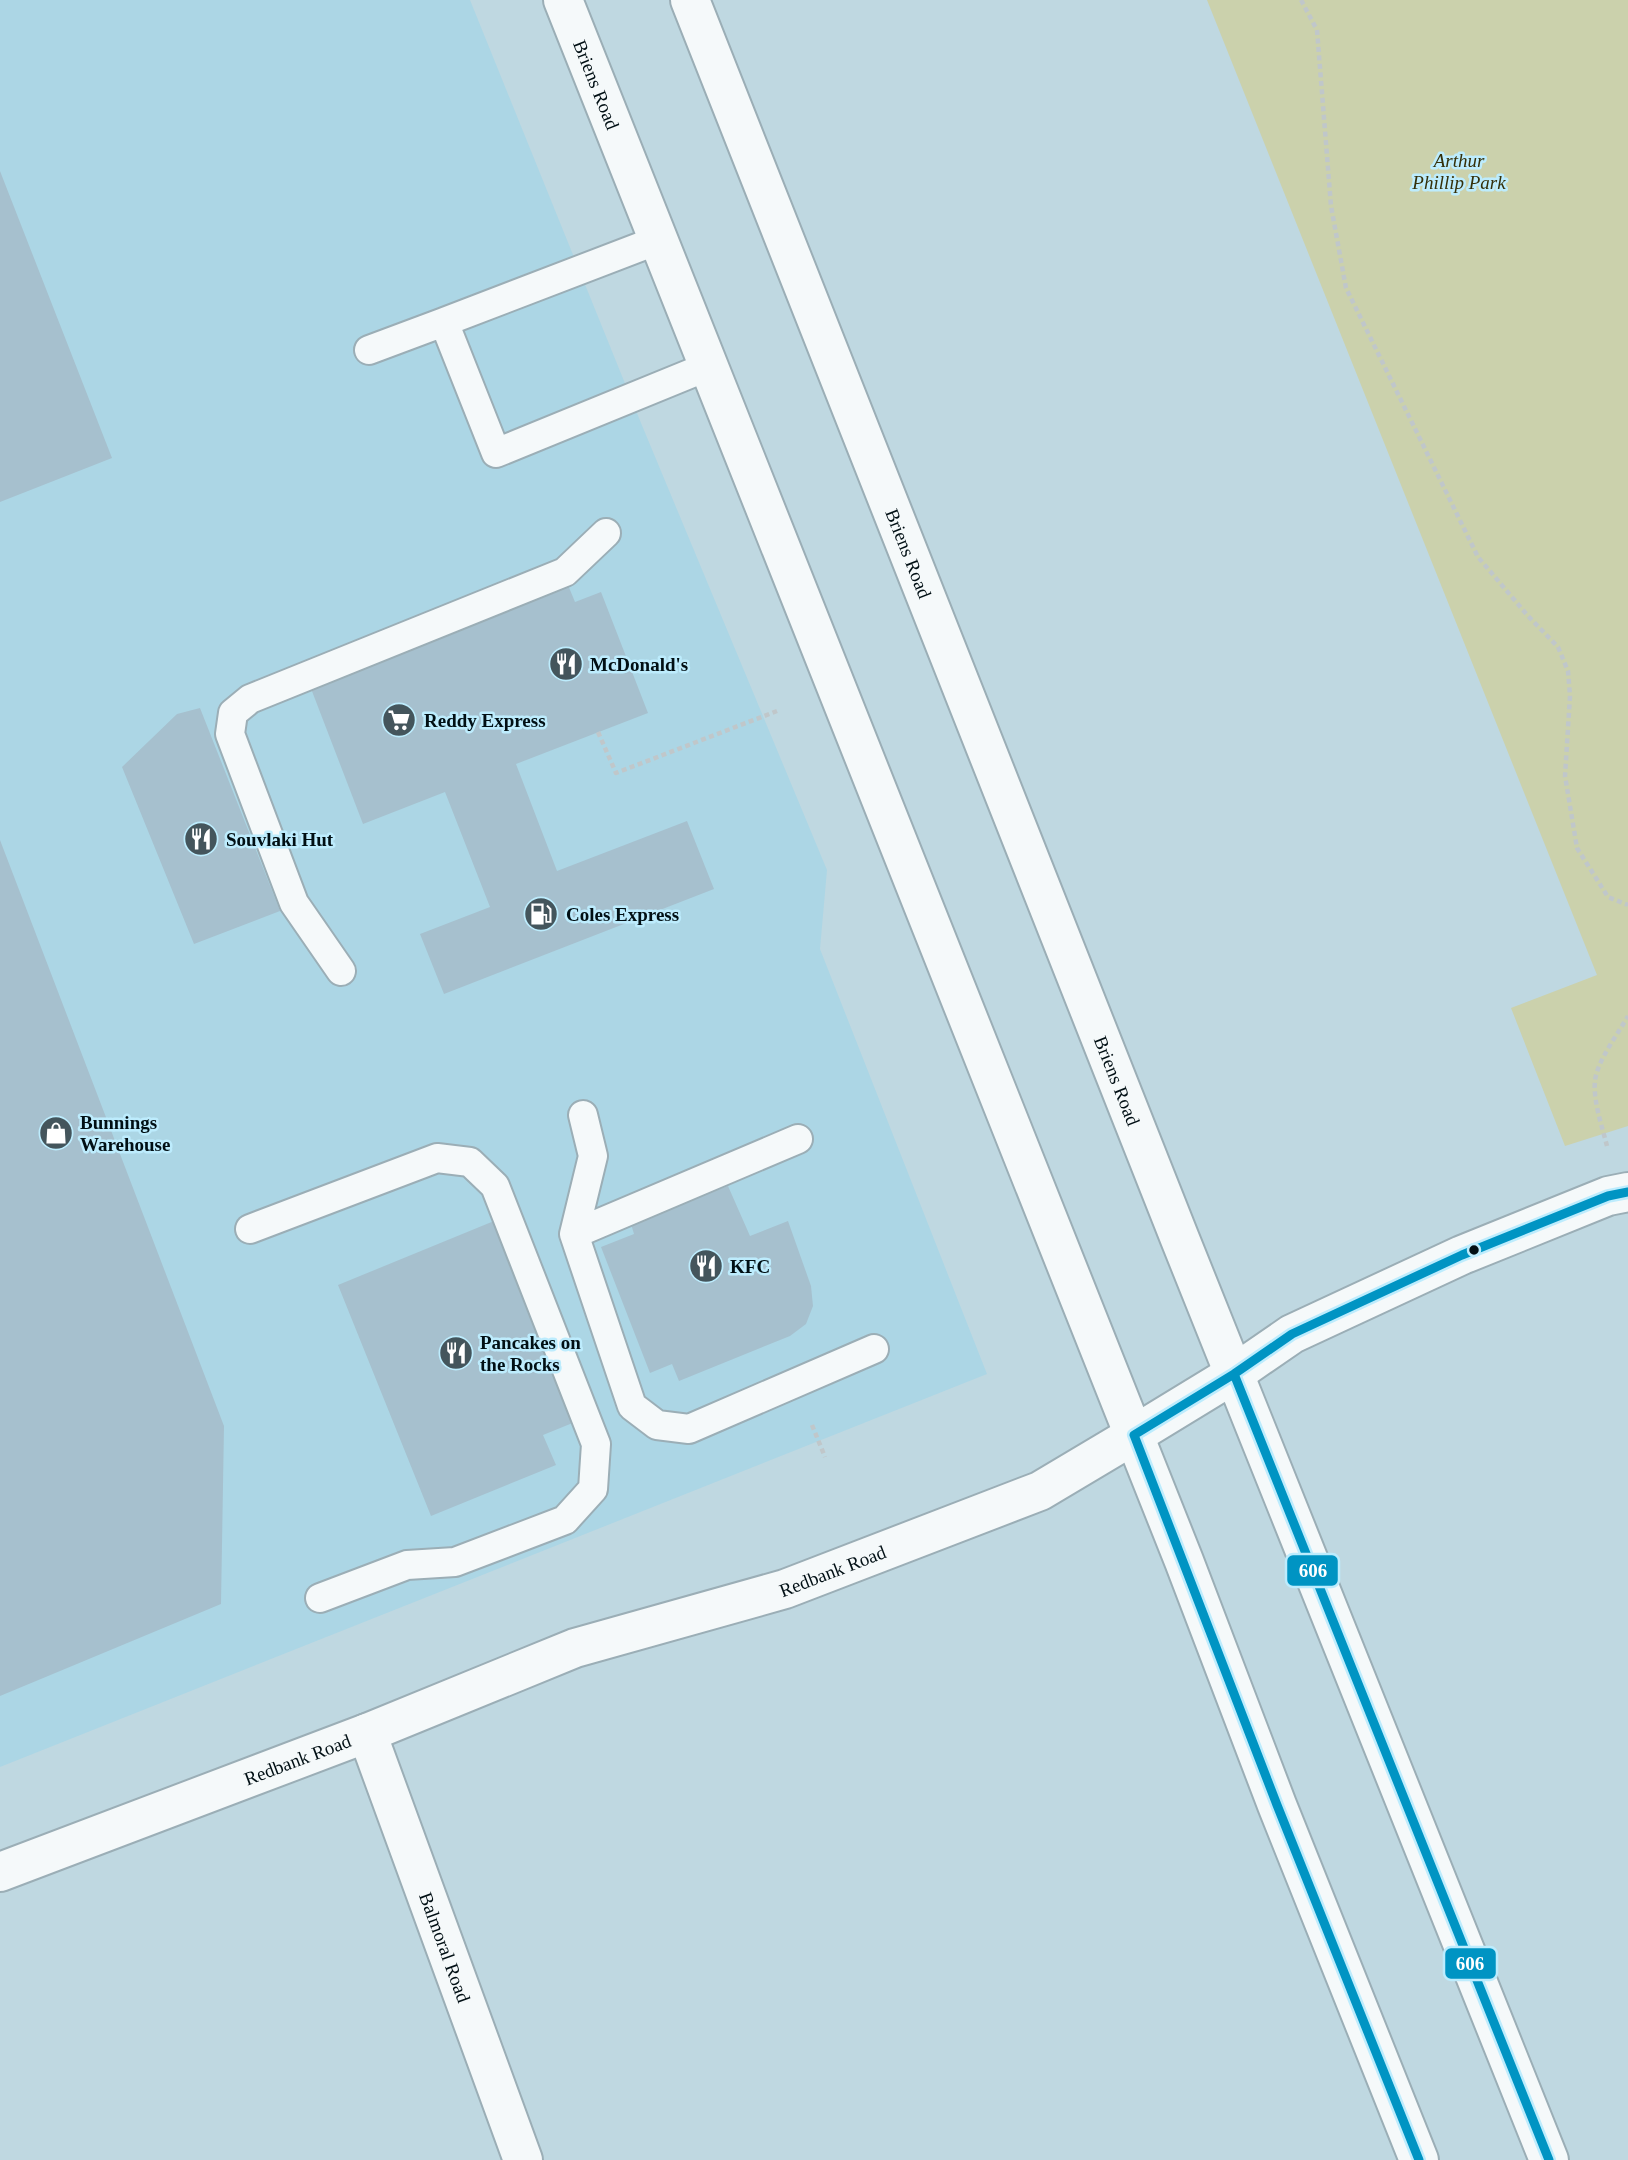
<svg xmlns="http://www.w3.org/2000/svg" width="1628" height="2160" font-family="Georgia,serif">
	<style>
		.built { fill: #acd6e5 }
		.green { fill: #cbd1ac }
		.building { fill: #a6c0ce }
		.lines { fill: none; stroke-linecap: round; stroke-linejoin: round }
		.lane-casing { stroke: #9baeb6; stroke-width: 32 }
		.street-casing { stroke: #9baeb6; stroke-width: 42 }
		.highway-casing { stroke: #9baeb6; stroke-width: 42 }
		.path { stroke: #c0c7ca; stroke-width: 4.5; stroke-dasharray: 5 3.5; stroke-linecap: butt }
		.lane { stroke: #f5f9fa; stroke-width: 28 }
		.street { stroke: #f5f9fa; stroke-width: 38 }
		.highway { stroke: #f5f9fa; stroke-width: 38 }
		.bus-1-casing { stroke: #bdecfd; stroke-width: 14 }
		.bus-1 { stroke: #0094c3; stroke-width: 9 }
		.bus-dot { fill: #010f14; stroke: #bdecfd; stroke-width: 2.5 }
		.labels { text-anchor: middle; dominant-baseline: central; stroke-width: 5; stroke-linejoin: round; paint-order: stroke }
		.street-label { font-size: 19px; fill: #010f14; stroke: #bdecfd }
		.park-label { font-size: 19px; font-style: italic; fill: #353009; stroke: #bdecfd }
		.poi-label { font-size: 19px; font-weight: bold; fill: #010f14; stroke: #bdecfd; text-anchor: start }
		.line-badge { stroke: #bdecfd; stroke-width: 2.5 }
		.badge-label { font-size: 19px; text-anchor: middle; font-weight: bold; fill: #fff }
	</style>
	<rect width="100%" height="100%" fill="#bfd8e1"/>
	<path class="built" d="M0 0H470L641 423 827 870 820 949 987 1374 0 1767Z"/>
	<path class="green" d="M1207 0H1628V1126L1565 1146 1511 1008 1597 975Z"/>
	<path class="building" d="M0 171 112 458 0 502Z
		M568 585 575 602 601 592 648 713 516 764 557 871 687 821 714 889 444 994 420 934 490 907 445 792 363 824 310 686Z
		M200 708 280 911 194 944 122 767 177 714Z
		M0 840 224 1426 221 1604 0 1696Z
		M728 1186 750 1236 788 1221 811 1286 813 1306 806 1324 790 1336 679 1381 672 1364 650 1373 601 1247 634 1234 631 1224Z
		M494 1221 575 1422 543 1435 556 1465 431 1516 338 1285Z"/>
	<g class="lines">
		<g class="lane-casing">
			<path id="lane" d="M444 322 658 240
				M369 350 444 322 496 453 709 366
				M341 971 294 903 230 734 233 713 250 699 565 572 606 533
				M798 1139 574 1234 632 1406 657 1425 689 1429 874 1349
				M250 1229 437 1158 470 1162 495 1186 596 1444 593 1489 565 1520 455 1562 407 1565 320 1598
				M574 1234 593 1156 583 1115"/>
		</g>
		<g class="street-casing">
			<g id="street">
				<path d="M1234 1374 1292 1334 1462 1255 1608 1196 1628 1192"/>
				<path id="s1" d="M367 1733 523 2160"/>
				<path id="s2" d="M0 1872 367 1733 575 1648 785 1589 1040 1491 1134 1435"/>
			</g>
		</g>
		<g class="highway-casing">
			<g id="highway">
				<path id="s3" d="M563 0 1184 1561 1277 1805 1419 2160"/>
				<path id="s4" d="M690 0 1180 1239 1549 2160"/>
				<path d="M1134 1435 1234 1374"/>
			</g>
		</g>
		<path class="path" d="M1301 0 1317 30 1331 206 1346 288 1478 557 1528 616 1558 647 1568 671 1570 696 1565 776 1577 848 1608 897 1628 905
			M598 732 616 773 777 711
			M1607 1146C1602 1126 1593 1101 1595 1081 1597 1061 1618 1034 1628 1016
			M812 1425 825 1457"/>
		<use href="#lane" class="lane"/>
		<use href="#street" class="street"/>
		<use href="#highway" class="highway"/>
		<g class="bus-1-casing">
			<path id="bus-1" d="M1234 1374 1549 2160
				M1419 2160 1277 1805 1134 1435 1234 1374 1292 1334 1462 1255 1608 1196 1628 1192"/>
		</g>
		<use href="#bus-1" class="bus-1"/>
	</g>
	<defs>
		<g id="restaurant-disc" transform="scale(1.75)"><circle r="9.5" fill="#44555c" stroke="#bdecfd"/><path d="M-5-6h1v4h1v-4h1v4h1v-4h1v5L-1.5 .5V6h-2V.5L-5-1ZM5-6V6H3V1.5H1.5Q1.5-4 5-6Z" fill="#fff"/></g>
		<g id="supermarket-disc" transform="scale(1.75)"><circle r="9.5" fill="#44555c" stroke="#bdecfd"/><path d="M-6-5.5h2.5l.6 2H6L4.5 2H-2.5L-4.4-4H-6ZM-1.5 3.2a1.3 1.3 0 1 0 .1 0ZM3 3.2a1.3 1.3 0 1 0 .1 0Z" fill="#fff"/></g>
		<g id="fuel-disc" transform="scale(1.75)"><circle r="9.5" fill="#44555c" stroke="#bdecfd"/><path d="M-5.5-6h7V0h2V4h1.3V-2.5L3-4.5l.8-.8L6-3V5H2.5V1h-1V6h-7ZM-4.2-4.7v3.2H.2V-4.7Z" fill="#fff"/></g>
		<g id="shop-disc" transform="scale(1.75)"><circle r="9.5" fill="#44555c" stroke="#bdecfd"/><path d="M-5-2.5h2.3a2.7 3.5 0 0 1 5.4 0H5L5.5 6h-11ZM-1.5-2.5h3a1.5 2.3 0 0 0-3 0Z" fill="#fff"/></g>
	</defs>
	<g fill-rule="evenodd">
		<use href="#restaurant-disc" x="566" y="664"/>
		<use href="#supermarket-disc" x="399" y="720"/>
		<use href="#restaurant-disc" x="201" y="839"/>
		<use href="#fuel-disc" x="541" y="914"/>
		<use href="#shop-disc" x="56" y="1133"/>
		<use href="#restaurant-disc" x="706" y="1266"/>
		<use href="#restaurant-disc" x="456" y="1353"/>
	</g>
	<circle class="bus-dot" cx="1474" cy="1250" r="6"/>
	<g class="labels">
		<g class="street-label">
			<text stroke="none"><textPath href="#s3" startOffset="91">Briens Road</textPath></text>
			<text stroke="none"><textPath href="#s4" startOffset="595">Briens Road</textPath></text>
			<text stroke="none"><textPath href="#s4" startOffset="1162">Briens Road</textPath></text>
			<text stroke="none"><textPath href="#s2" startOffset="886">Redbank Road</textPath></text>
			<text stroke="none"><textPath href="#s2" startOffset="318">Redbank Road</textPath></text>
			<text stroke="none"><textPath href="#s1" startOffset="228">Balmoral Road</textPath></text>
		</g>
		<g class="park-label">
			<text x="1459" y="160">Arthur<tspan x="1459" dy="22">Phillip Park</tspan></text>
		</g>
		<g class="poi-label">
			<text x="590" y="664">McDonald's</text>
			<text x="424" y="720">Reddy Express</text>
			<text x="226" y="839">Souvlaki Hut</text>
			<text x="566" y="914">Coles Express</text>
			<text x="80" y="1122">Bunnings<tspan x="80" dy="22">Warehouse</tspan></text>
			<text x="730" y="1266">KFC</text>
			<text x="480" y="1342">Pancakes on<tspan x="480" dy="22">the Rocks</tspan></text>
		</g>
	</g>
	<g class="line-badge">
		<rect x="1286" y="1554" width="53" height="33" rx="7" fill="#0094c3"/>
		<rect x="1444" y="1947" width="53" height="33" rx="7" fill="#0094c3"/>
	</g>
	<g class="badge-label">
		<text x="1313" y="1577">606</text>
		<text x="1470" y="1970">606</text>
	</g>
</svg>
